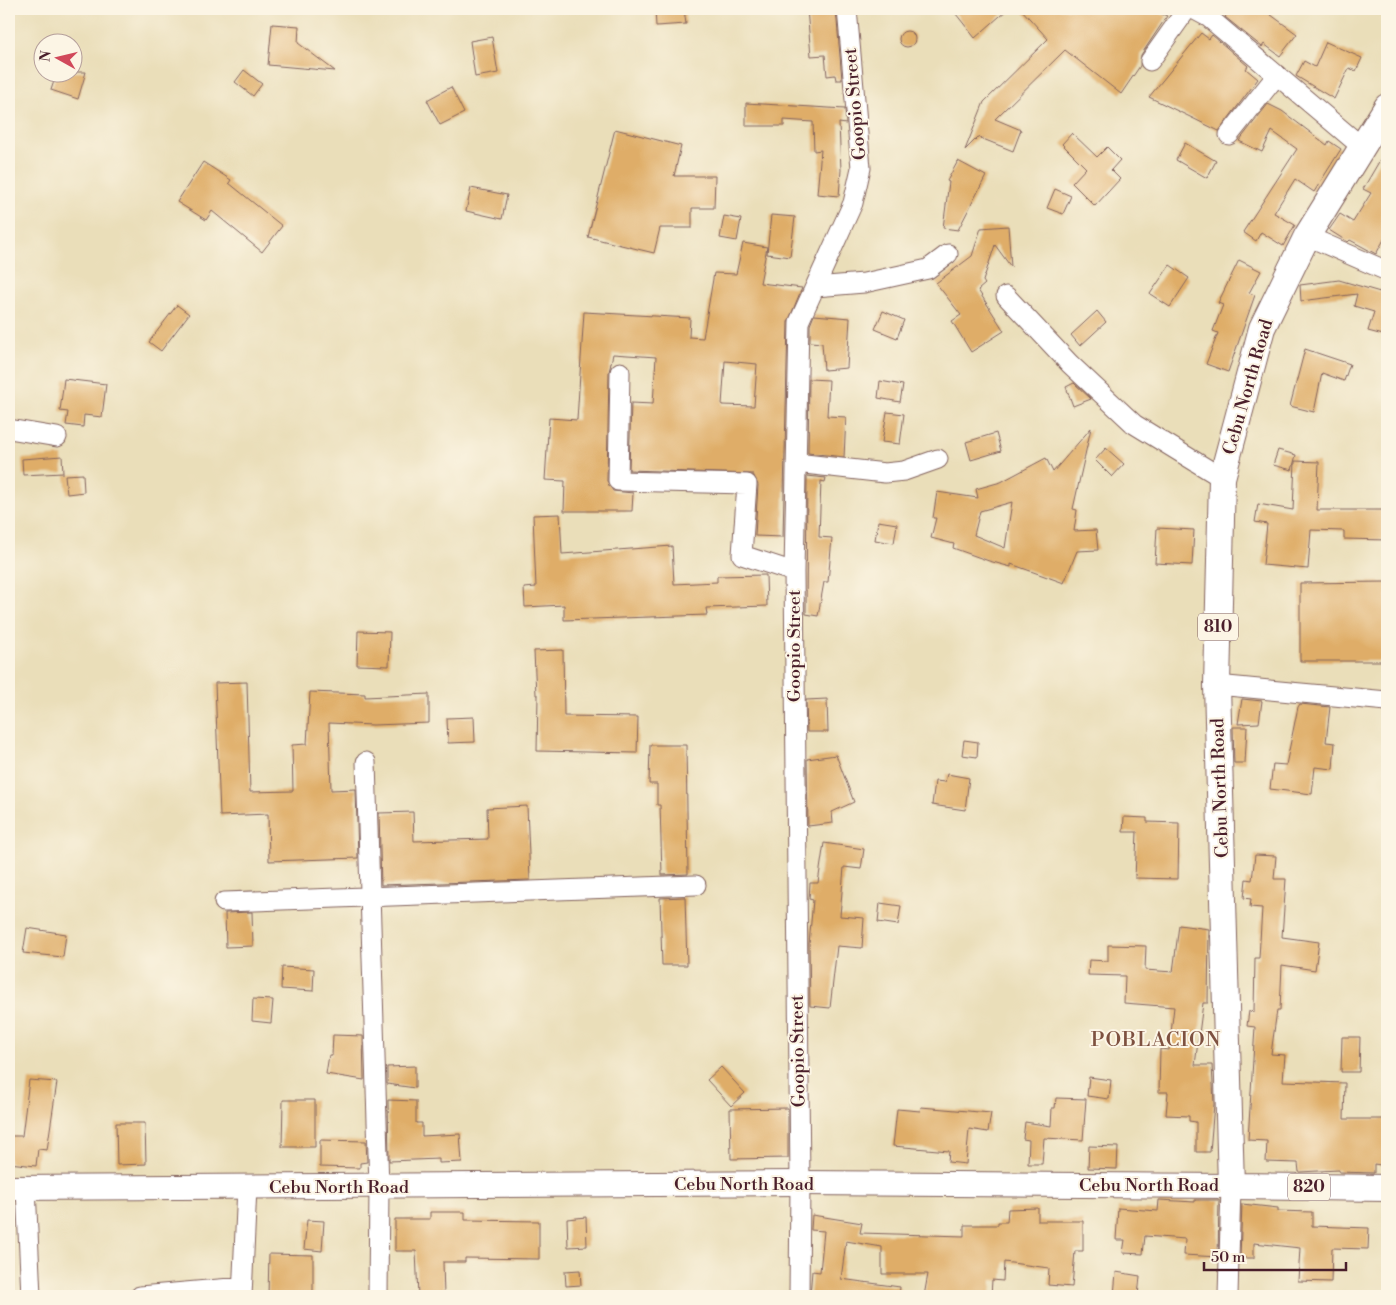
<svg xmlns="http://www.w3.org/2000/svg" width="1396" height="1305" font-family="'Libre Bodoni',serif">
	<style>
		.building { fill: #dfad67; fill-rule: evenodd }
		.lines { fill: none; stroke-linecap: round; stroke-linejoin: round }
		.minor-casing { stroke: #82625d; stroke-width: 21 }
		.major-casing { stroke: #82625d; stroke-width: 26 }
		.highway-casing { stroke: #82625d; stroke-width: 28 }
		.minor { stroke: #fff; stroke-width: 19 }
		.major { stroke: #fff; stroke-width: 24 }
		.highway { stroke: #fff; stroke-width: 26 }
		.labels { text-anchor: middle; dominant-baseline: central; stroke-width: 4; stroke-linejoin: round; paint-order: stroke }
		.shield { fill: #fcf5e5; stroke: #7f5f63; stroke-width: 1 }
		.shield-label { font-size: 16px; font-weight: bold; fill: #4a1f2b }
		.street-label { font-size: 18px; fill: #4a1f2b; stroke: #fcf5e5 }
		.quarter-label { font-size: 20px; letter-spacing: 1px; fill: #7e5140; stroke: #fcf5e5 }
	</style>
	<rect width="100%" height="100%" fill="#fcf5e5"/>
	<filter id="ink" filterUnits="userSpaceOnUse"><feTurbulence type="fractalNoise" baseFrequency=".02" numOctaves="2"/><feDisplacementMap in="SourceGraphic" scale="10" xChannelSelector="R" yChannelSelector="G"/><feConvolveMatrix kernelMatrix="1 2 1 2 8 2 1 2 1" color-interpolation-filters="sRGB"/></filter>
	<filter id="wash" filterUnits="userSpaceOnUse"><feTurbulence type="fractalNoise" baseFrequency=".0096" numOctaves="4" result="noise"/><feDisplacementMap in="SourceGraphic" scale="20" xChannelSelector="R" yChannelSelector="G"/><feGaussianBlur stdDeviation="1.12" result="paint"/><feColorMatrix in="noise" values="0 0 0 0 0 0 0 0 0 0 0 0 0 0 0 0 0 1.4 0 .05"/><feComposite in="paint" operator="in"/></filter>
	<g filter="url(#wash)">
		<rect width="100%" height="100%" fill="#eadeb9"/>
		<g id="blocks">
			<path class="building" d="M655 9H684L686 24 656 26Z
				M807 9H836L842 80H836L835 75 827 76 825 55 811 56Z
				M952 9H1008L975 38Z
				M1021 9H1149L1167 16 1141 55 1140 66 1121 94 1065 50 995 119 1021 130 1013 151 978 137 965 150 984 102 1048 39Z
				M1231 9H1263L1297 34 1280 56 1264 44 1262 47 1225 17Z
				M272 24 299 26 298 43 335 71 268 65Z
				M899 39a8 8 0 1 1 16 0a8 8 0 1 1-16 0Z
				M1201 33 1209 39 1212 35 1248 66 1246 69 1258 79 1219 131 1149 97Z
				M492 37 498 73 475 77 470 41Z
				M1326 42 1362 58 1356 71 1349 68 1334 99 1296 76 1304 61 1315 67Z
				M244 70 262 84 253 96 235 82Z
				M57 72H86L78 99 51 90Z
				M451 87 464 113 440 125 427 100Z
				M746 103 845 109 846 124 839 123 841 170 839 196 817 194 821 150 814 151 813 122 784 120V126H746Z
				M1268 104 1282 111 1327 145 1329 141 1341 149 1314 192 1295 179 1274 213 1295 225 1283 246 1261 232 1256 241 1243 232 1297 149 1272 131 1262 152 1239 141Z
				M615 129 681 146 674 176H715L714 208H692V228H660L654 253 588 237Z
				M1072 133 1097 157 1107 147 1120 160 1111 170 1120 179 1095 206 1072 183 1086 168 1062 144Z
				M1185 143 1216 161 1207 178 1176 160Z
				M1387 148V234L1376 254 1350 240 1348 242 1329 230 1340 214 1353 222 1371 193 1363 189Z
				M958 161 986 176 958 230 943 228 949 182 947 181Z
				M203 162 231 180 229 183 282 226 262 252 212 211 206 220 177 202Z
				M471 188 507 195 502 219 466 211Z
				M1055 189 1071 196 1063 214 1047 208Z
				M771 215 795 217 790 257 767 254Z
				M724 216 741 219 737 241 720 238Z
				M1008 226 1011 267 995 245 983 281 985 284 978 290 1004 331 971 352 952 321 961 315 936 283 972 256 981 228Z
				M743 243 767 247 760 283 802 288 788 322 783 537 755 536 758 485 753 474 629 470 631 403 653 404 656 357 613 354 609 372 607 481 613 491 633 493 632 511H564L565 481 545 480 549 418 577 420 584 312 690 318 689 337 703 338 714 273 736 274ZM725 361 757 364 754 406 722 405Z
				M1239 260 1261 271 1249 293 1255 295 1228 372 1206 364 1218 333 1213 331 1223 305 1218 303Z
				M1170 265 1189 278 1170 307 1150 294Z
				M1339 280 1380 292 1383 281 1387 282V336L1368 331 1374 312 1354 306 1357 294 1301 301 1300 285Z
				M177 305 189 314 161 351 149 342Z
				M883 311 904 320 897 338 875 329Z
				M1097 311 1106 322 1080 346 1071 335Z
				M814 315 850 318 847 368 824 370 822 343 810 342V325Z
				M1305 349 1350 364 1344 381 1322 373 1314 412 1290 406Z
				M64 379 106 384 102 417 84 415 83 427 66 425 68 412 60 411Z
				M809 379 829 380 827 416 846 417 844 457 808 453Z
				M880 381 903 385 900 402 878 398Z
				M1074 383 1091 399 1073 406 1066 387Z
				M887 412 904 414 900 444 882 442Z
				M1091 428 1073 509 1077 510 1074 531 1096 530 1098 550 1077 551 1064 583 1011 564V567L989 561 953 548 954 544 931 538 936 518H933L937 492 978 498 976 489 1001 482 1046 458 1053 472ZM1012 502 1005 548 974 535 980 511Z
				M996 433 1001 451 971 460 966 442Z
				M1106 448 1124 464 1112 477 1095 460Z
				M1278 450 1296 455 1292 470 1273 465Z
				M62 456 63 473 23 475 22 459Z
				M1295 461 1319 462 1317 510H1387V540L1344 539V531L1311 530 1308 569 1263 565 1267 524 1255 522 1258 504 1293 510Z
				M83 474 84 492 67 494 65 475Z
				M807 476 826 478 825 482 821 481 819 537 832 538 828 582H824L818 616 806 614Z
				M560 514 562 554 672 546 674 584 717 582V576L766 575 767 606 706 608 707 615 564 620V605L525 607 524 588 536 587 533 515Z
				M878 521 897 524 894 543 875 540Z
				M1157 528 1194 530 1192 565 1155 563Z
				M1387 582V661H1300V583Z
				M358 631 390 632 389 666 357 665Z
				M563 650 564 716 638 717 637 753 537 751 538 695H536L534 651Z
				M247 682 250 792 293 791 292 745 307 744 310 692 365 694V697L429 694V723L373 725 329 723 331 790 356 789 358 858 269 861 268 814 220 816 215 683Z
				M827 699 828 732H807L806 700Z
				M1242 699 1262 701 1259 723 1238 724Z
				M1300 704 1330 707 1326 742 1335 743 1333 769 1315 767 1312 794 1270 789 1273 764 1286 765 1298 707Z
				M474 717 475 742 448 743 447 718Z
				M1233 727H1247L1245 763H1234Z
				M964 740 978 742 977 757 962 755Z
				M650 745H686L688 874 662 875 660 805H657V784H649Z
				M836 755 854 802 832 812 833 823 808 826 807 759Z
				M947 774 969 778 965 810 932 805 935 781 945 782Z
				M527 806 530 880 381 885 379 813 413 812 414 841 488 839 487 808Z
				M1124 817 1147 818V822L1179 823 1178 879 1135 878 1137 832H1123Z
				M824 843 864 849 861 869 844 867 840 916 864 918 862 948 837 946 830 1008 810 1006 809 944 813 900 809 899 810 883H818Z
				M1255 855 1276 856 1274 879H1286L1282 937 1319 942 1315 970 1282 965 1280 1010H1277L1271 1054 1285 1055 1283 1081 1345 1083 1344 1119H1387V1166L1374 1164V1173L1339 1172V1170L1299 1172 1298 1163 1266 1162 1267 1141 1248 1140 1255 1027 1247 1026 1249 1011 1254 1012 1255 958H1259L1262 908 1250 907 1251 899 1244 898 1246 879 1252 880Z
				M685 897 687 965H662L660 898Z
				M880 903 901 906 898 925 878 922Z
				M252 912 253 946 226 947 225 913Z
				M1179 925 1209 929 1208 1003H1203L1195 1065H1212L1214 1104 1210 1152H1196V1122L1189 1121V1116L1166 1115 1168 1092H1159L1160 1049 1169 1050 1174 1007 1124 1003 1125 976 1088 975 1089 960 1108 961V945L1146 946 1145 970 1173 972Z
				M27 928 66 934 63 957 23 953Z
				M282 967 314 969 313 991 281 989Z
				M253 999 273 1000 271 1023 252 1021Z
				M333 1035 363 1036 364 1080 326 1074 329 1055H332Z
				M1342 1037H1360L1359 1072H1341Z
				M415 1066V1088L387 1084V1067Z
				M721 1067 745 1093 731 1106 707 1080Z
				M1089 1077 1111 1080 1109 1099 1087 1096Z
				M29 1080 57 1082 47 1150 38 1149 36 1166 9 1163V1136H22Z
				M1056 1098 1086 1099 1083 1140 1044 1138 1042 1164H1028L1029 1140 1023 1139 1025 1122 1051 1126 1052 1108H1055Z
				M283 1100H315V1147H282Z
				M388 1100 416 1101V1123H422V1136L460 1134 462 1162 439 1163V1159L389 1161Z
				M921 1107 991 1113 988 1132 969 1129 966 1164 948 1162 949 1151 893 1146 897 1109 920 1111Z
				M788 1108V1158L731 1159 730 1109Z
				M116 1123H145L146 1164 117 1165Z
				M320 1140 366 1141 367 1162 360 1163V1168L320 1167Z
				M1089 1146 1118 1147 1117 1169 1088 1168Z
				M1159 1200 1195 1202V1200H1219L1218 1257 1184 1255 1185 1239 1145 1236 1143 1254 1123 1253 1125 1240H1116L1118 1208 1158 1211Z
				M1242 1204 1278 1208V1211L1312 1212V1226L1369 1228 1368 1249 1332 1248 1331 1282 1298 1281 1300 1248 1254 1243V1258H1240Z
				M1038 1208V1221H1083V1251H1075L1072 1287 1048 1285 1049 1268 1004 1262 1003 1281 992 1280 991 1296H924L928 1274H882V1247L846 1241 841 1279 900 1287 899 1296H810L812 1271 820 1272 824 1231 811 1230 812 1215 862 1223 860 1233 964 1236V1225H998V1222H1007L1008 1209Z
				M430 1212H465V1220L539 1221V1259L465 1258V1262H443L444 1296H418L416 1251H395V1219H430Z
				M586 1217 587 1246 568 1247 567 1219Z
				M307 1220 324 1221 322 1251 304 1249Z
				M269 1254 313 1255V1296H268Z
				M580 1270 581 1285 566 1286 565 1271Z
				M1116 1272 1140 1276 1138 1296H1114Z"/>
		</g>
	</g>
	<g filter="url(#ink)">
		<use href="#blocks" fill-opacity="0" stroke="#82625d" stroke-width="1"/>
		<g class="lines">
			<g class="minor-casing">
				<path id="minor" d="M1193 9 1208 17 1362 147
					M1150 61 1187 9
					M1229 135 1277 75
					M1307 236 1387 271
					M815 287 864 283 928 269 948 254
					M1006 296 1070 364 1134 424 1222 478
					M620 372 618 481 747 484 742 555 794 572
					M9 429 57 437
					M796 463 885 473 904 471 938 459
					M1217 685 1387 701
					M366 762 379 1187 378 1296
					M224 902 696 885
					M26 1188 31 1296
					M140 1296 242 1287
					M242 1296 247 1187
					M799 1296 800 1183 794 572 799 322 853 203 861 168 847 9
					M1228 1296 1231 1186"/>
			</g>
			<g class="major-casing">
				<path id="major" d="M9 1188 800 1183 1231 1186"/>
			</g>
			<g class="highway-casing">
				<path id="highway" d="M1387 107 1307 236 1262 328 1222 478 1217 685 1231 1186 1387 1188"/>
			</g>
			<use href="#minor" class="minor"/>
			<use href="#major" class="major"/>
			<use href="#highway" class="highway"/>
		</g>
	</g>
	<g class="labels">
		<g class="shield">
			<rect x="1198" y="613.5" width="40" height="27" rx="4"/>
			<rect x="1288" y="1173.5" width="42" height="27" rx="4"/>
		</g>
		<g class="shield-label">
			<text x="1218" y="627">810</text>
			<text x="1309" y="1187">820</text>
		</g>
		<g class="street-label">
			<text transform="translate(855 104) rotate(-95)">Goopio Street</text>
			<text transform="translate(1248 387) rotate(-74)">Cebu North Road</text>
			<text transform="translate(794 646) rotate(-90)">Goopio Street</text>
			<text transform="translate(1220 788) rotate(-92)">Cebu North Road</text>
			<text transform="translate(798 1051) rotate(-91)">Goopio Street</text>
			<text x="744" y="1184">Cebu North Road</text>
			<text x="1149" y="1185">Cebu North Road</text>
			<text x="339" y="1187">Cebu North Road</text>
		</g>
		<g class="quarter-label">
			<text x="1156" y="1040">POBLACION</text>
		</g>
	</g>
	<rect width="1396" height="1305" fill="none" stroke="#fcf5e5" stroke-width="30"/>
	<g transform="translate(58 58) rotate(278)"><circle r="24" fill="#fcf5e5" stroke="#b59f9b"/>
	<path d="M0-4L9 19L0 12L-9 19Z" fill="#d1495b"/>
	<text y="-8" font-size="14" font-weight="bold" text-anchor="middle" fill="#4a1f2b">N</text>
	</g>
	<path d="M1204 1262v8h142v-8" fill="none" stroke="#4a1f2b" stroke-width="2.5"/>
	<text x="1211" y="1262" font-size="15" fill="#4a1f2b" stroke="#fcf5e5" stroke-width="4" paint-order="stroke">50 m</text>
</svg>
